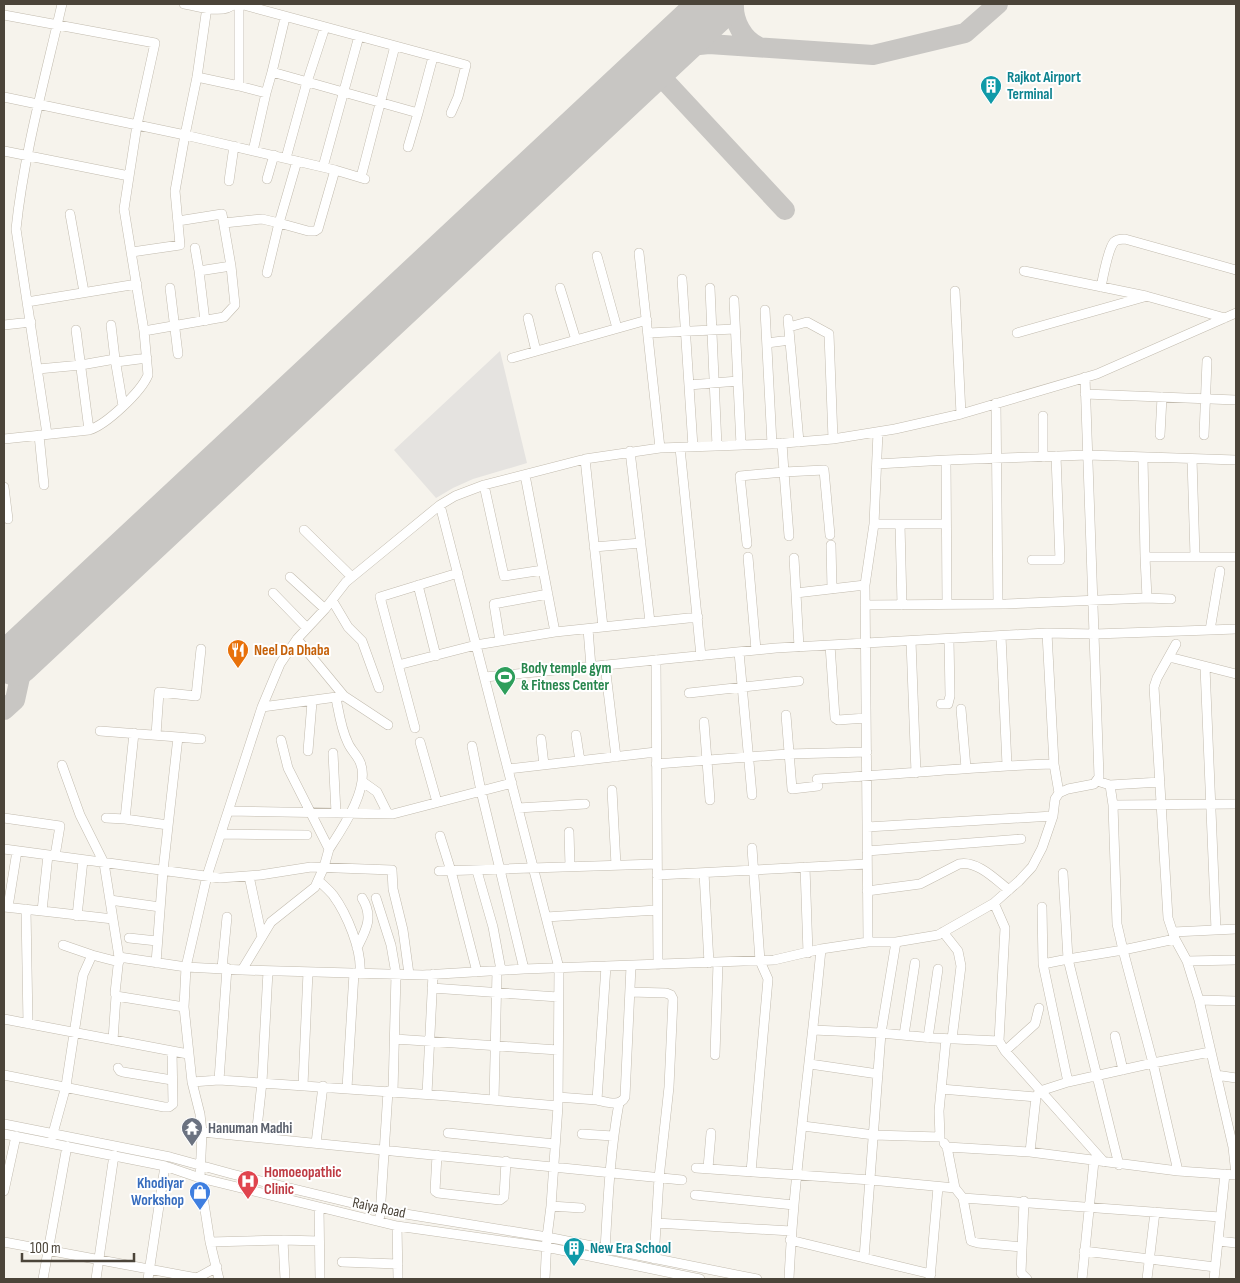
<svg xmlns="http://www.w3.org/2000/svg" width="1240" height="1283" font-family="'Sofia Sans Condensed',sans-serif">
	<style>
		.parking { fill: #e5e3e0 }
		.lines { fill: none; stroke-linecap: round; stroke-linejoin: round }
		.taxiway { stroke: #c8c6c3; stroke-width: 20 }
		.runway { stroke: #c8c6c3; stroke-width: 51 }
		.minor-casing { stroke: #c2bbae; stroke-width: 10 }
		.minor { stroke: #fff; stroke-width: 9 }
		.labels { text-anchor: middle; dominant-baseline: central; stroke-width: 4; stroke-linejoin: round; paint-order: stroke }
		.culture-label { font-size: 15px; font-weight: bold; fill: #0d838f; stroke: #fff; text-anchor: start }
		.food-label { font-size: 15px; font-weight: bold; fill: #c56008; stroke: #fff; text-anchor: start }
		.leisure-label { font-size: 15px; font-weight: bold; fill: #27864d; stroke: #fff; text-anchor: start }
		.worship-label { font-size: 15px; font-weight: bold; fill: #5b616d; stroke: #fff; text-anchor: start }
		.health-label { font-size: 15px; font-weight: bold; fill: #be3a42; stroke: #fff; text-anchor: start }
		.shop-label { font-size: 15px; font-weight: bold; fill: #366cbe; stroke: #fff; text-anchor: end }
		.street-label { font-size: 15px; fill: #4b4439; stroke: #fff }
	</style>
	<rect width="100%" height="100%" fill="#f6f3ec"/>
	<path class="parking" d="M500 351 527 463 473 479 453 488 436 498 394 450Z"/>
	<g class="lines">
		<path class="taxiway" d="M734 4C733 21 743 40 759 47
			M663 55 680 47 709 44 873 55 965 33 998 4
			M651 66 785 210
			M4 671 15 660
			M4 710 15 700 26 650"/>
		<path class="runway" d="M15 660 717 4"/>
		<g class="minor-casing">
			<path id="minor" d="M184 4C198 6 223 15 234 4
				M239 4V86L266 93 272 72 418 113 433 57
				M240 4 466 65 458 97 451 113
				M207 7 197 77 185 135 335 170 318 229 315 231H308L279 223 267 273
				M4 15 155 43 137 125 124 209 144 331 148 375C141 392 106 425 89 430L4 439
				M272 72 284 22V16
				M197 77 239 86
				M4 97 185 135 175 191 180 245 132 252
				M408 147 418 113
				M4 151 129 176
				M253 151 266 93
				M286 158 307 82 325 27
				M323 167 359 36
				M335 170 365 179
				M361 177 395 46
				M267 179 274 155
				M229 181 234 146
				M70 214 84 292
				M224 223 262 219 279 223 297 161
				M195 248 199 271
				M639 253 660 448
				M597 256 617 328
				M1024 271 1146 296 1225 318
				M682 279 693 447
				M1101 287C1103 277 1108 249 1114 242 1117 239 1121 239 1125 239L1236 270
				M170 288 178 354
				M560 288 576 340
				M710 288 717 446
				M955 291 961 414
				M734 300 741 445
				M27 302 137 284
				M765 310 772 444
				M528 318 536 351
				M788 319 799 442
				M205 321 199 271 231 266
				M4 325 31 322
				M111 325 115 359
				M789 327 807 322 829 334 833 439
				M76 330 89 430
				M144 331 224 317 235 305 231 266 222 214 178 221
				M648 333 735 329
				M1017 333 1144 297
				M767 343 790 340
				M512 358 647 320
				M116 362 147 358
				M38 369 81 365 115 359 123 406
				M689 385 738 381
				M1085 394 1236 400
				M996 403 998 604
				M47 434 16 229C24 153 45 78 62 4
				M39 435 44 485
				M1160 435 1162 397
				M1204 435 1207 361
				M782 443 784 472 824 470 830 535
				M680 448 701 656
				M630 451 650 622
				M1043 457V416
				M1143 457 1145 557H1236
				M585 459 603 627
				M1192 459 1195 556
				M946 460 1088 455 1236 460
				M877 464 946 460 947 604
				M484 485 504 576 543 570
				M4 487 8 519
				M440 505 559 968 558 1106 551 1206 547 1237 545 1279
				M874 524H946
				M900 524 902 605
				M304 530 352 577
				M747 544 740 476 784 472 789 536
				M831 545 832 589
				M594 547 641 543
				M748 557 756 650
				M794 558 799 647
				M1032 560H1060L1056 456
				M290 577 325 609
				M418 585 436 656
				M273 593 307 628
				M796 593 865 585
				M1147 598 1171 599
				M332 600 348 627 362 641 379 688
				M865 605 1006 604 1147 598 1145 557
				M588 629 591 667
				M1210 630 1236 629
				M555 632 698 617
				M1047 633 1054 764
				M1001 636 1007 765
				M297 639 344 696
				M500 641 494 604 548 594
				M911 641 916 773
				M830 645 835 718 838 720 866 718
				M739 652 752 795
				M1169 657 1236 674
				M656 660 658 965
				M398 665 476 645 555 632 525 475
				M605 665 616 757
				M1205 667 1216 930
				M485 677 776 648 1047 633 1095 634 1210 630 1220 571
				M689 693 799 681
				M941 704H948L950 696 949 639
				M262 707 344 696 388 725
				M961 709 966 768
				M786 715 792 789 818 786
				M704 722 710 800
				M415 728 380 597 458 573
				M100 731 178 737 163 871 156 963
				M134 733 125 819 168 825
				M156 735 159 692 196 696 201 649
				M576 735 580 761
				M178 737 201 739
				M541 739 544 765
				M281 740 288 768 329 849C342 829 371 787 360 762 357 755 351 750 348 743 341 729 339 713 336 698
				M420 742 437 802
				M472 746 481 791 524 969
				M308 751 312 702
				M333 753 336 813
				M656 764 788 754 867 752
				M62 765 80 815 104 863 119 957 186 967 242 970 423 975 524 969 774 960 821 949 868 942H896L938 935 994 903 1019 881 1032 867 1042 848 1053 816 1055 799 1059 793 1068 789 1094 784 1099 777 1085 377
				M508 769 656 752
				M817 779C896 775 975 766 1054 764L1059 793
				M1097 781 1110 785 1113 805 1236 804
				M363 782 377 792 388 814
				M1110 785 1160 782
				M612 790 616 865
				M1113 805 1117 924 1123 950 1068 959 1119 1165
				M518 808 585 804
				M228 811 393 814 512 783
				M4 818 60 826 55 856
				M106 818 125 819
				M867 827 1053 816
				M569 832 570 866
				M221 834 307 835
				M440 836 451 871 477 972
				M4 849 220 878 260 875 311 867 392 870 393 889 403 930 409 974
				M867 851 1021 839
				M805 867 808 953
				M439 871 657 864
				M477 871 493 927 501 970
				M704 873 709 963
				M657 875 867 864
				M249 876 262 937
				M319 881C324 886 329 890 333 895 347 914 362 950 360 973
				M867 891 920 884 959 864C977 860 996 880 1009 890
				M376 898 391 945 396 974 393 1092
				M110 900 160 907
				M994 903 1005 928 999 1041 1005 1051 1104 1162
				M4 907 42 911 48 855
				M8 907 17 851
				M1042 907 1043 964 1068 1082
				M26 909 28 1024
				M42 911 113 919
				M77 916 83 860
				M546 917 657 910
				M943 932 958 951 961 966 952 1039
				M1173 932 1236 929
				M129 938 157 941
				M1175 939 1168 918 1154 687 1157 678 1176 644
				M868 942 865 585 874 524 878 432
				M896 942 881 1033 933 1038 999 1041
				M63 945 92 955
				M357 948C366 930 374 917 362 898
				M119 957 115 993 116 996 184 1007
				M1236 960 1187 961 1199 1000 1236 1001
				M1043 964 1068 959 1063 873
				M222 968 227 917
				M242 970 271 922 315 887 324 867 329 849
				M432 988 558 997
				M630 992 666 993 671 995 673 999 669 1087 659 1178 654 1259
				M4 1019 188 1054
				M813 1030 881 1033 864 1258
				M904 1035 915 963
				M1115 1036 1123 1070
				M928 1038 938 969
				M395 1039 558 1050
				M113 1040 116 996
				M1005 1051 1035 1024 1039 1008
				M715 1055 718 963
				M810 1064 878 1074
				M118 1068 120 1071 123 1072 172 1080
				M4 1075 164 1107H169L173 1104 172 1051
				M1216 1075 1236 1078
				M219 1080 448 1096 558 1106
				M192 1082 219 1080 227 968
				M303 1085 308 972
				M347 1088 354 973
				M941 1089 1036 1097
				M427 1094 433 974
				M558 1097 597 1100 606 966
				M494 1100 497 971
				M597 1100C607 1102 620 1107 625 1097L631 966
				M4 1124 170 1157 232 1174 381 1210 547 1237 757 1279
				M803 1126 874 1135 940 1137 939 1111 946 1039
				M202 1132 682 1180
				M448 1133 555 1144
				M4 1134 165 1166 200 1178 397 1226 546 1247 700 1279
				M582 1134 613 1136
				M52 1137 66 1086 83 975 92 955 119 962
				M256 1137 262 1082 268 971
				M316 1143 323 1086
				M944 1143 947 1147 955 1188 963 1198 971 1241 978 1243 1022 1247
				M947 1147 1030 1152 1178 1171 1236 1175 1233 1147 1199 1000
				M1030 1152 1036 1097 1040 1091 1068 1082 1153 1063 1210 1052
				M437 1155 435 1191 438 1193 500 1200 504 1197 506 1161
				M696 1168 871 1180 955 1188
				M708 1168 711 1133
				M1178 1171 1153 1063 1123 950 1175 939 1187 961
				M751 1172 768 979 760 961 752 848
				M4 1191 16 1136
				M695 1195 794 1205
				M963 1198 1220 1217
				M1024 1201 1021 1273 1027 1279
				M551 1206 581 1208
				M319 1207 320 1279
				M380 1216 388 1091
				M656 1223 791 1231
				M397 1226 398 1279
				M790 1240 931 1274
				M1218 1241 1236 1243
				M4 1242 197 1278 217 1267
				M210 1242 283 1240
				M605 1250C608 1200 610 1152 619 1103
				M1084 1251 1215 1267
				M342 1262 398 1264
				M43 1279 67 1146
				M96 1279 114 1155
				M148 1279 165 1166
				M219 1279 210 1242 200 1178 202 1132 200 1114 192 1082 184 1007 186 967 207 876 262 707 280 664 297 639 325 609 346 582 440 505 455 496 484 485 585 459 660 448 772 444 833 439 895 429 961 414 1097 374 1236 313
				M285 1279 283 1240 319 1241
				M789 1279C794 1169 811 1059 821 949
				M930 1279 938 1187
				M1082 1279 1094 1161
				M1147 1279 1155 1212
				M1214 1279 1225 1174"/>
		</g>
		<use href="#minor" class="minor"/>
	</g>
	<defs>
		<g id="building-pin" transform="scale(1.125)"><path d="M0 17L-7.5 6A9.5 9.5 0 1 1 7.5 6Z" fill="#0f9aa8" stroke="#fff"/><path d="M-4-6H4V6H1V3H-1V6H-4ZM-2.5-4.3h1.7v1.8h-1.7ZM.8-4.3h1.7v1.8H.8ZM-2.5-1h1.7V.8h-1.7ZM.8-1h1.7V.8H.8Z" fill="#fff"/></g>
		<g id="restaurant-pin" transform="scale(1.125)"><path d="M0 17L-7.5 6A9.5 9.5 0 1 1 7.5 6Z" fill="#e8710a" stroke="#fff"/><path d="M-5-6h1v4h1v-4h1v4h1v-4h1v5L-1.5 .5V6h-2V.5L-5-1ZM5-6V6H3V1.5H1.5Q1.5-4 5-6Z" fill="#fff"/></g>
		<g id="stadium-pin" transform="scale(1.125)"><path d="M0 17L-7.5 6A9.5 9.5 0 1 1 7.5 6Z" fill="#2e9e5b" stroke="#fff"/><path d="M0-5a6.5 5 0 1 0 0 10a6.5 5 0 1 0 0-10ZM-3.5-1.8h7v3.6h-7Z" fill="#fff"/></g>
		<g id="temple-pin" transform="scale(1.125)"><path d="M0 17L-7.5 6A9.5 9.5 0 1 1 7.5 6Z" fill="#6b7280" stroke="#fff"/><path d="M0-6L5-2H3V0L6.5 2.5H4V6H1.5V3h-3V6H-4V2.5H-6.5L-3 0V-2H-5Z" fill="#fff"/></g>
		<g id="hospital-pin" transform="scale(1.125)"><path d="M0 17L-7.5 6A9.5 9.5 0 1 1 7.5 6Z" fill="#e0444e" stroke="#fff"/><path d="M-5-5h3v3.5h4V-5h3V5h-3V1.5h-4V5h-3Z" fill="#fff"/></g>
		<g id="shop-pin" transform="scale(1.125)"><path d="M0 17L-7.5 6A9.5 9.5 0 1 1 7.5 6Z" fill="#3f7fe0" stroke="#fff"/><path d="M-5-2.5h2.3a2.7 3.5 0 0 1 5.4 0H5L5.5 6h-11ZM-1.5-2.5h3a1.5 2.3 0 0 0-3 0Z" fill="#fff"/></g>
	</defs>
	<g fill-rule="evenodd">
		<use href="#building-pin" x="991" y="86"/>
		<use href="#restaurant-pin" x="238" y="650"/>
		<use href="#stadium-pin" x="505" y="677"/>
		<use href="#temple-pin" x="192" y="1128"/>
		<use href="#hospital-pin" x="248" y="1181"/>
		<use href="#shop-pin" x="200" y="1192"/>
		<use href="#building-pin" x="574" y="1248"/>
	</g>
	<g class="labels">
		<g class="culture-label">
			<text x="1007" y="77">Rajkot Airport<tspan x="1007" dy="17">Terminal</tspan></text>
			<text x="590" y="1248">New Era School</text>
		</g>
		<g class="food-label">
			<text x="254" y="650">Neel Da Dhaba</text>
		</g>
		<g class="leisure-label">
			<text x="521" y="668">Body temple gym<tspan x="521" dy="17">&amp; Fitness Center</tspan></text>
		</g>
		<g class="worship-label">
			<text x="208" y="1128">Hanuman Madhi</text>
		</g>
		<g class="health-label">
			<text x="264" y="1172">Homoeopathic<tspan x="264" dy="17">Clinic</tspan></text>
		</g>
		<g class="shop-label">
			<text x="184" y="1183">Khodiyar<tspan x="184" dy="17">Workshop</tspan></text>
		</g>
		<g class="street-label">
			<text transform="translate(379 1208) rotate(12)">Raiya Road</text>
		</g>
	</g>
	<rect width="1240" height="1283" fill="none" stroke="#4b4439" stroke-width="10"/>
	<path d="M22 1253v8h112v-8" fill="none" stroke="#4b4439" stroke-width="2.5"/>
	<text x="30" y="1253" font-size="15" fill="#4b4439" stroke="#ffffff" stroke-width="4" paint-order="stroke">100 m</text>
</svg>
